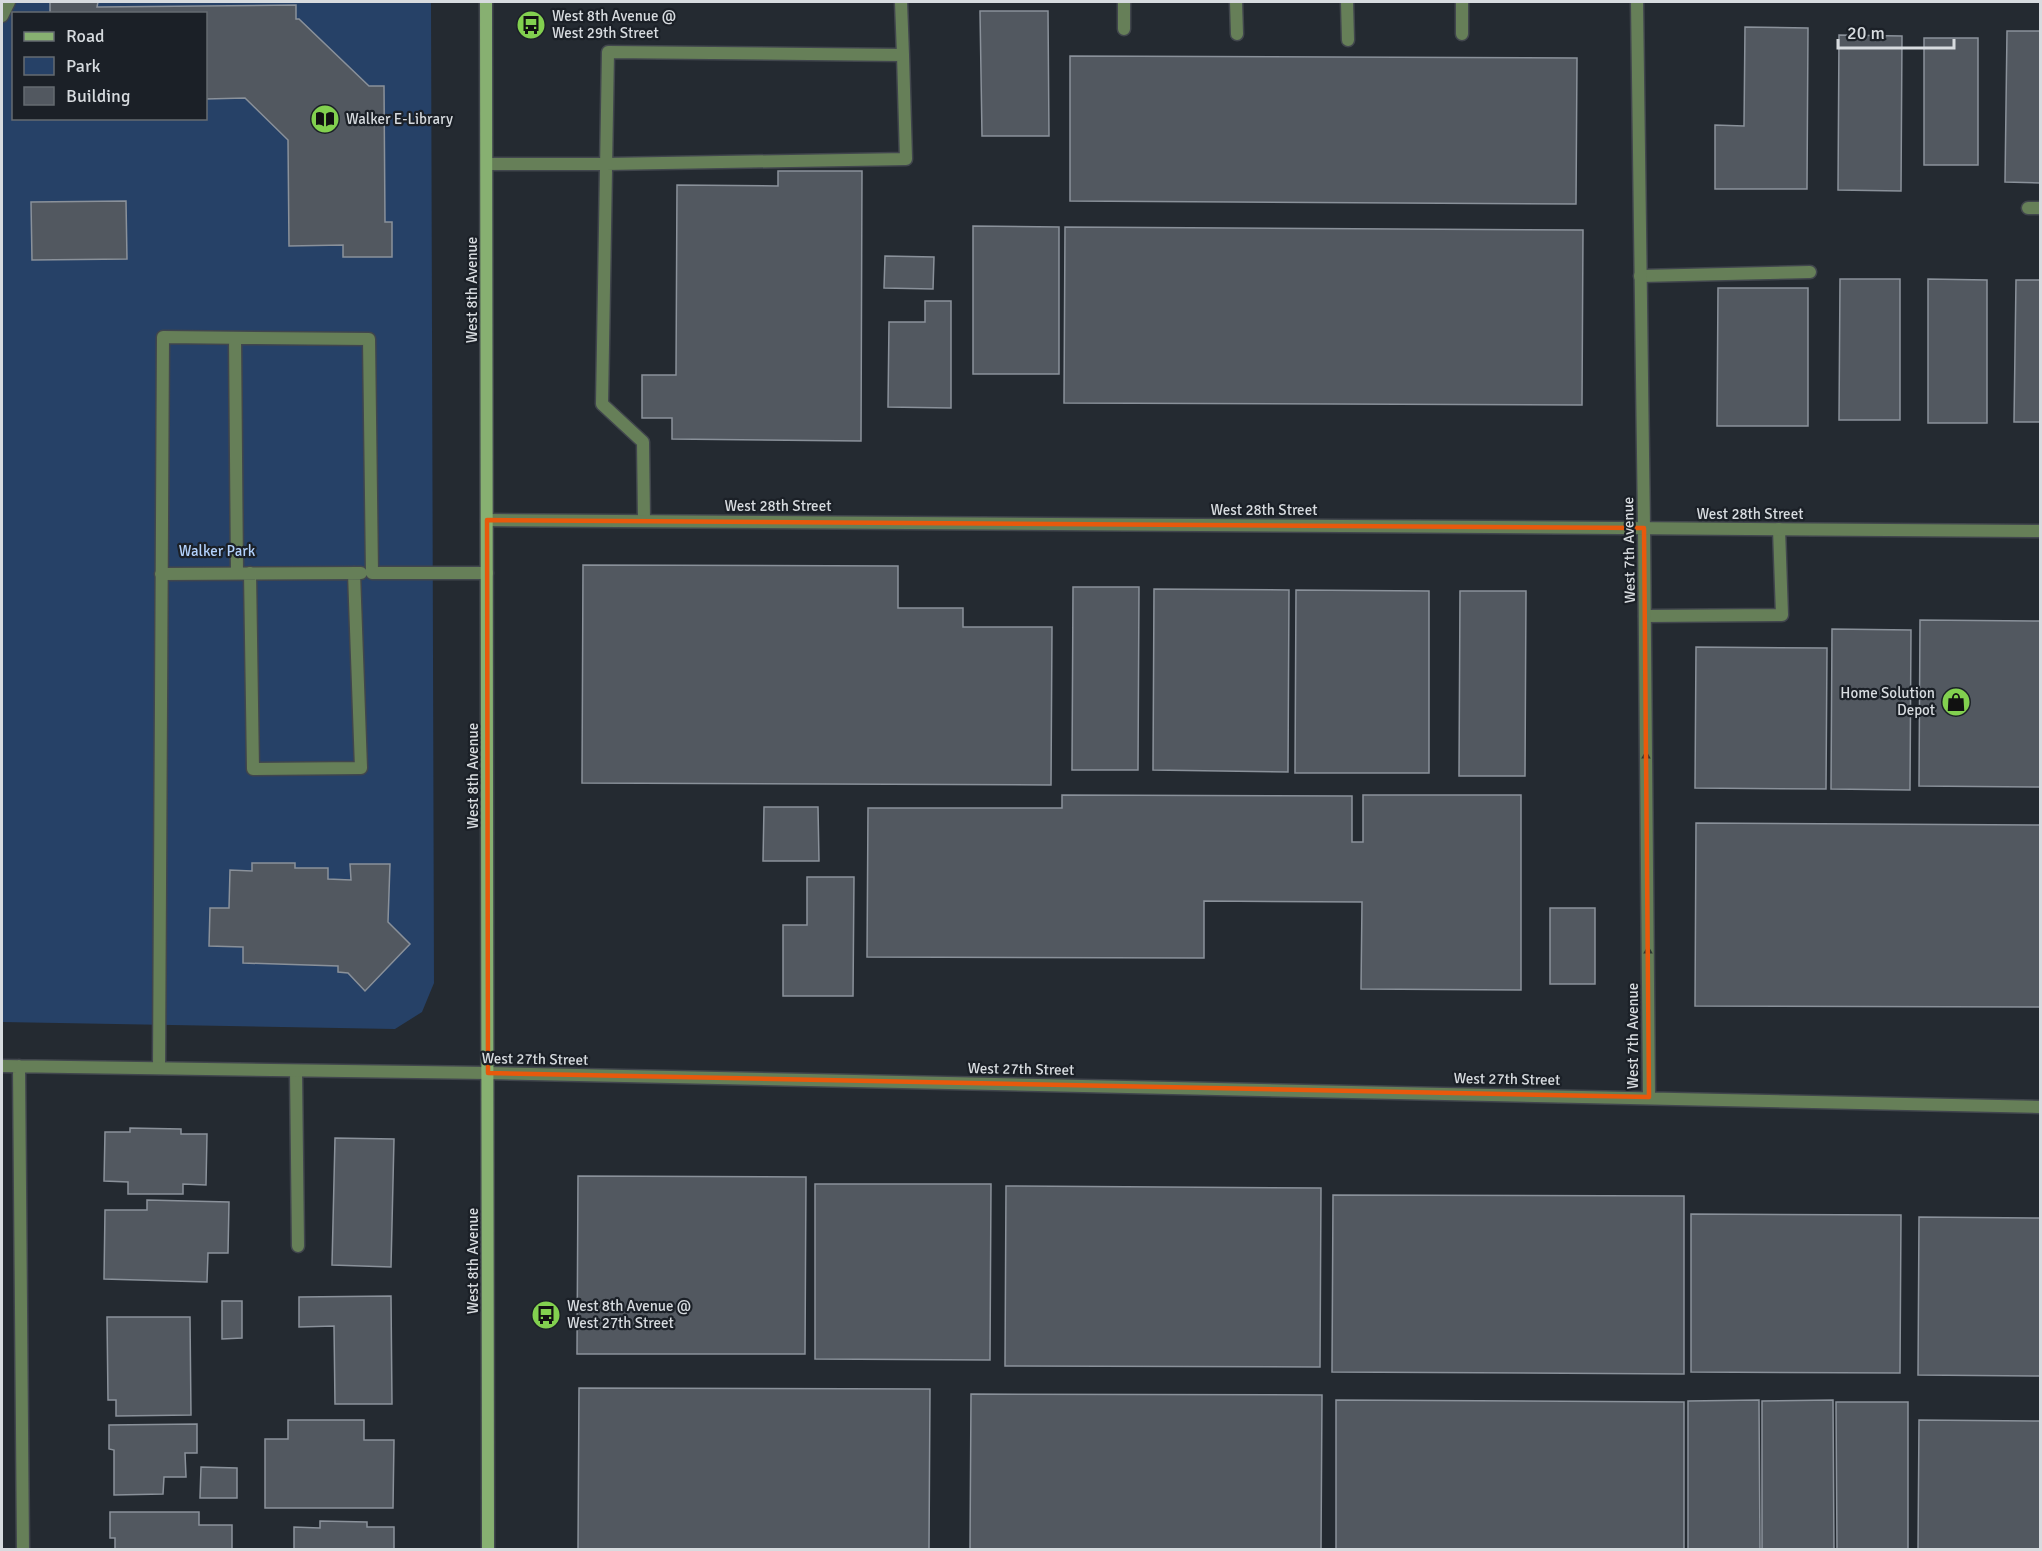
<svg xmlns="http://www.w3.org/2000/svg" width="2042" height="1551" font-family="Signika,sans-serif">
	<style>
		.green { fill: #264167; fill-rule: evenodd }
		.building { fill: #525860; stroke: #8a919a; stroke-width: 1.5 }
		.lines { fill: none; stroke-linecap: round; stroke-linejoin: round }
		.lane-casing { stroke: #41464d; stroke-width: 15 }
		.street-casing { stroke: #41464d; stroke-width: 15 }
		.secondary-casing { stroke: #41464d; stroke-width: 15 }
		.lane { stroke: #667f58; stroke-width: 12 }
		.street { stroke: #667f58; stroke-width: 12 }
		.secondary { stroke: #87b071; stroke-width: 12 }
		.oneway { fill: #2e3833 }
		.marked { fill: none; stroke: #e8590c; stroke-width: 4.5; stroke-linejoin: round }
		.labels { text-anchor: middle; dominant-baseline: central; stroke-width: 4.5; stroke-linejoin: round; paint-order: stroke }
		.poi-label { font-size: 15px; fill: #d7dbdf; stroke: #1b2027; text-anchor: start }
		.street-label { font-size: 15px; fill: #d7dbdf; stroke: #1b2027 }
		.park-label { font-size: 15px; fill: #b3d2fd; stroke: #1b2027 }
	</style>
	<rect width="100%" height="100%" fill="#242a31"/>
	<path class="green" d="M2 2H431L434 983 422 1012 395 1029 2 1022ZM14 14H206V118H14Z"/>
	<path class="building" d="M50 2H98L97 7 296 5V19H299L369 86H384L385 222H392V257H343V245L289 246 288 140 245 98 206 99V14H50Z
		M980 11H1048L1049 136H982Z
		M1745 27 1808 28 1807 189H1715V125L1744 126Z
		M2007 31H2040V183L2005 182Z
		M1839 35 1902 36 1901 191 1838 190Z
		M1924 38H1978V165H1924Z
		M1070 56 1577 58 1576 204 1070 201Z
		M778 171H862L861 441 672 439V418H642V375H676L677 185 778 186Z
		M126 201 127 259 32 260 31 202Z
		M973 226 1059 227V374H973Z
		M1065 227 1583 230 1582 405 1064 403Z
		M885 256 934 257 933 289 884 288Z
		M1840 279H1900V420H1839Z
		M1928 279 1987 280V423H1928Z
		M2016 280H2040V422H2014Z
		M1718 288H1808V426H1717Z
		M925 301H951V408L888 407 889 322H925Z
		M583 565 898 566V608H963V627H1052L1051 785 582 783Z
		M1073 587H1139L1138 770H1072Z
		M1154 589 1289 590 1288 772 1153 770Z
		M1296 590 1429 591V773H1295Z
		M1460 591H1526L1525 776H1459Z
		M1920 620 2040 621V787L1919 786Z
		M1832 629 1911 630 1910 790 1831 789Z
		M1696 647 1827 648 1826 789 1695 788Z
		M1062 795 1352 796V842H1363V795H1521V990L1361 989 1362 902 1204 901V958L867 957 868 808H1062Z
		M764 807H818L819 861H763Z
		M1696 823 2040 825V1007L1695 1006Z
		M252 863H295V868H328V879L351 880 350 864H390L388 922 410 944 365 991 348 973 338 972V966L243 963V947L209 946 210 908H229L230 870 252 871Z
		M807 877H854L853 996H783V925H807Z
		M1550 908H1595V984H1550Z
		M130 1128 181 1129V1134H207L206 1185 183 1184V1194H128V1182L104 1181 105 1132H130Z
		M335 1138 394 1139 391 1267 332 1265Z
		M578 1176 806 1177 805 1354H577Z
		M815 1184H991L990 1360 815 1359Z
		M1006 1186 1321 1188 1320 1367 1005 1366Z
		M1333 1195 1684 1196V1374L1332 1372Z
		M147 1200 229 1202 228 1253H208L207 1282 104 1279 105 1210H147Z
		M1691 1214 1901 1215 1900 1373 1691 1372Z
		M1919 1217 2040 1218V1376L1918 1375Z
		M391 1296 392 1404H335L334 1326 299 1327V1297Z
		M222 1301H242V1338L222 1339Z
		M107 1317H190L191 1415 116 1416V1400H108Z
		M579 1388 930 1389 929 1550H578Z
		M971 1394 1322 1395 1321 1550H970Z
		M1336 1400 1684 1402V1550H1336Z
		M1759 1400 1760 1550H1688V1401Z
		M1833 1400 1834 1550H1762V1401Z
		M1836 1402H1908V1550H1837Z
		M288 1420H364V1440H394L393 1508H265V1439H288Z
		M1919 1420 2040 1421V1550H1918Z
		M197 1424V1453H185L186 1477H164L163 1494 114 1495V1450L109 1449V1425Z
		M201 1467 237 1468V1498H200Z
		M110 1512H199V1525H232V1550H115V1538H110Z
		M320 1521 367 1522V1527H394V1550H294V1527L320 1528Z"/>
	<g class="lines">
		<g class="lane-casing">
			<path id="lane" d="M1236 2 1237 34
				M1347 2 1348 40
				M2 16 9 2
				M1124 29V2
				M1462 34V2
				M487 164H606L906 159 903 55
				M2028 208H2040
				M1640 276 1810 272
				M235 338 237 573
				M644 520 643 442 602 404 608 52 903 55 901 2
				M250 573 253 769 361 768 354 573
				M161 574 361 573
				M1645 616 1782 615 1779 529
				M159 1068 163 337 369 339 372 573H487
				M296 1071 298 1246"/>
		</g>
		<g class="street-casing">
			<path id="street" d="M1637 2 1644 528 1649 1097
				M487 520 2040 531
				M2 1066 488 1073 2040 1107
				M19 1066 23 1550"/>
		</g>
		<g class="secondary-casing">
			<path id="secondary" d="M486 2 488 1550"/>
		</g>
		<use href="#lane" class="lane"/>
		<use href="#street" class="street"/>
		<use href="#secondary" class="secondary"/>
	</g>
	<defs><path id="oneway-solid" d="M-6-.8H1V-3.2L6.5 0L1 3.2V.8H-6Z" transform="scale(1.5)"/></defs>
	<g class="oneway">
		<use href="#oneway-solid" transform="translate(1646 760) rotate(-90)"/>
		<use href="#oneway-solid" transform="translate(1648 955) rotate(-90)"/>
	</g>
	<path class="marked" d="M487 520 1644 528 1649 1097 488 1073Z"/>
	<defs>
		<g id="bus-disc" transform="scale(1.5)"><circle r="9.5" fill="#82d04f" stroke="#1b2027"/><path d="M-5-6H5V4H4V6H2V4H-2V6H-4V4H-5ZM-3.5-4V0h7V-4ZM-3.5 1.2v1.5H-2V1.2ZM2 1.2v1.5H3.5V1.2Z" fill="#111"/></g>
		<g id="library-disc" transform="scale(1.5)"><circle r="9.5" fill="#82d04f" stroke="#1b2027"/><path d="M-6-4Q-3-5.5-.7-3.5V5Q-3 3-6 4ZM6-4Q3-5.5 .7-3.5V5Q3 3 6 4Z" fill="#111"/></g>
		<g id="shop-disc" transform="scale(1.5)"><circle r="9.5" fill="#82d04f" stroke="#1b2027"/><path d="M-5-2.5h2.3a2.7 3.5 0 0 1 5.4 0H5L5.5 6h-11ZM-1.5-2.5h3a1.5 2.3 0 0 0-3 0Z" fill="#111"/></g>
	</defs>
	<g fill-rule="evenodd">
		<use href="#bus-disc" x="531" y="25"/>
		<use href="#library-disc" x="325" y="119"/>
		<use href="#shop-disc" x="1956" y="702"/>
		<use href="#bus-disc" x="546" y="1315"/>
	</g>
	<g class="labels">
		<g class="poi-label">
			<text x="552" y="16">West 8th Avenue @<tspan x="552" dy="17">West 29th Street</tspan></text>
			<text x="346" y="119">Walker E-Library</text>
			<text x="1935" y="693" text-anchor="end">Home Solution<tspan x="1935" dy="17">Depot</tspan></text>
			<text x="567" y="1306">West 8th Avenue @<tspan x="567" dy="17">West 27th Street</tspan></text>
		</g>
		<g class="street-label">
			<text transform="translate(472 290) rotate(-90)">West 8th Avenue</text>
			<text x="778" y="506">West 28th Street</text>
			<text x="1264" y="510">West 28th Street</text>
			<text x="1750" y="514">West 28th Street</text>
			<text transform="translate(1629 550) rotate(-91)">West 7th Avenue</text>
			<text transform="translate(473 776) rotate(-90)">West 8th Avenue</text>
			<text transform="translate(1633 1036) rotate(-90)">West 7th Avenue</text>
			<text transform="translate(535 1059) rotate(1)">West 27th Street</text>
			<text transform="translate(1021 1069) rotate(1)">West 27th Street</text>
			<text transform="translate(1507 1079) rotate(1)">West 27th Street</text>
			<text transform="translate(473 1261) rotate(-90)">West 8th Avenue</text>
		</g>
		<g class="park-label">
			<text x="217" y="551">Walker Park</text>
		</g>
	</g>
	<rect width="2042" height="1551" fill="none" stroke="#d7dbdf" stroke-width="6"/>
	<rect x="12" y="12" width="195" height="108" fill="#1b2027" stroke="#666b71" stroke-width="1.5"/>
	<rect x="24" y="32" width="30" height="9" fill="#87b071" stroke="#666b71" stroke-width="1.5"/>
	<text x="66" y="42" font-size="18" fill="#d7dbdf">Road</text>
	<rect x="24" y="57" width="30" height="18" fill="#264167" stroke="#666b71" stroke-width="1.5"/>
	<text x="66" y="72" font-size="18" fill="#d7dbdf">Park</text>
	<rect x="24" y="87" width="30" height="18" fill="#525860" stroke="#666b71" stroke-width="1.5"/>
	<text x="66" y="102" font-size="18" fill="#d7dbdf">Building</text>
	<path d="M1838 39v9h116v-9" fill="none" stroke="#d7dbdf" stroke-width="3"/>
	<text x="1847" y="39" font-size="18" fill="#d7dbdf" stroke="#1b2027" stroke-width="4.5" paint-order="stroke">20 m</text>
</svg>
